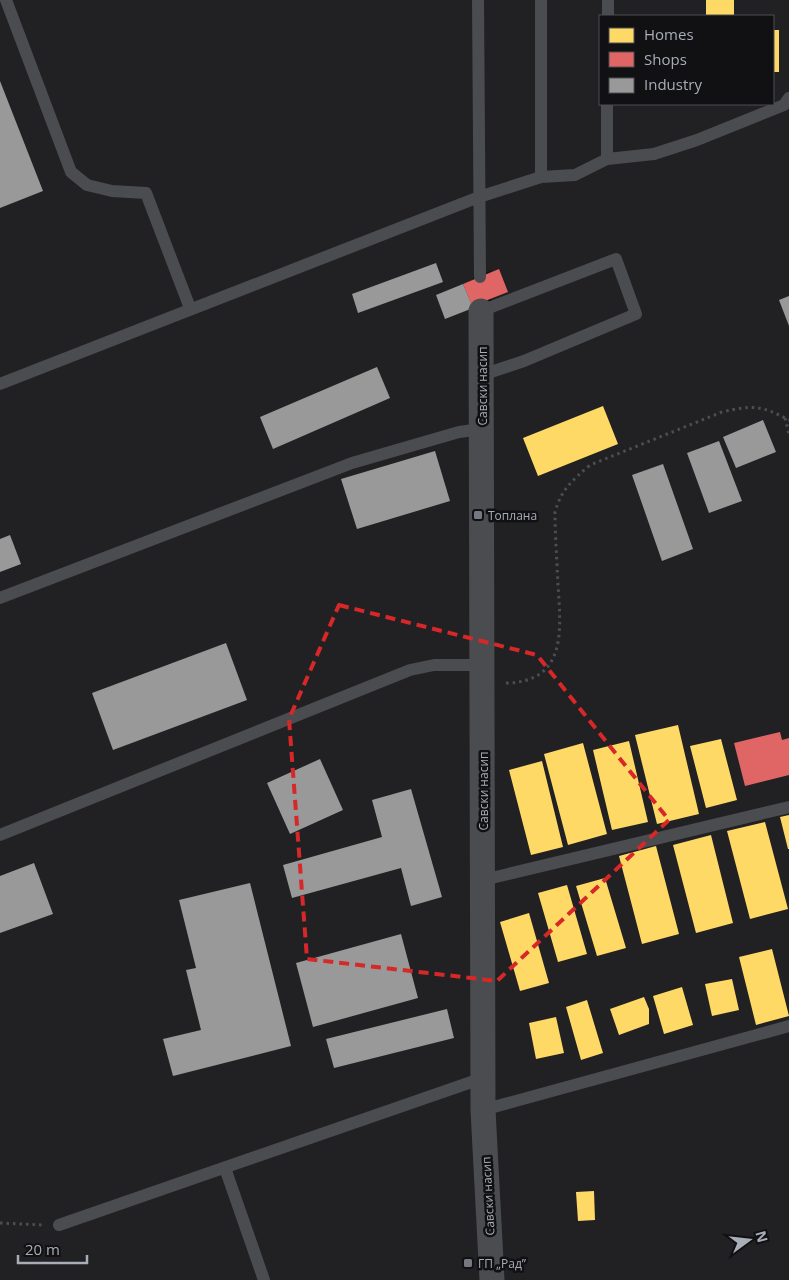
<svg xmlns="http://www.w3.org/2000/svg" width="789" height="1280" font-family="'Open Sans',sans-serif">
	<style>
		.built { fill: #212123; fill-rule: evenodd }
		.homes { fill: #ffd966 }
		.shops { fill: #e06666 }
		.industry { fill: #999 }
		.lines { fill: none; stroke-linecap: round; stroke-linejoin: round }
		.path { stroke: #4d4e52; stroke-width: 3; stroke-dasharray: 2.5 4; stroke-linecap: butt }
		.lane { stroke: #4b4c50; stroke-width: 12 }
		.street { stroke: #4b4c50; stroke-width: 25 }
		.marked { fill: none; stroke: #d62828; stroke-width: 4; stroke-dasharray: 10 6; stroke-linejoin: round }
		.poi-dot { fill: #757880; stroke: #111113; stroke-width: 2 }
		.labels { text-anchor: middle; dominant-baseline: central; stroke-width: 5; stroke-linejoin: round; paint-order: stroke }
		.street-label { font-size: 12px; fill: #a8adb8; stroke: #111113 }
		.poi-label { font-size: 12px; fill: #a8adb8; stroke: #111113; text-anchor: start }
	</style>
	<rect width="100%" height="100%" fill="#171717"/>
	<path class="built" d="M0 0H789V1280H500L491 1111V270L473 278 475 713 491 1280H0ZM600 16H773V104H600Z"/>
	<path class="homes" d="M706 0H734V16H706Z
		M773 30H779V72H773Z
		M603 406 618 444 538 476 523 438Z
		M678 725 699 814 657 824 635 735Z
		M721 739 737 800 706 808 690 746Z
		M629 741 648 822 612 830 593 750Z
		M583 743 607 834 568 845 544 754Z
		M542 761 563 847 531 855 509 770Z
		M789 815V849H788L780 817Z
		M765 822 788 909 750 919 727 831Z
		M711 835 733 923 696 933 673 845Z
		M656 846 679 934 642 944 619 856Z
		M605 878 626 948 597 956 576 886Z
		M567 885 587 954 558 962 538 893Z
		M529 913 549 983 520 991 500 922Z
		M772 949 789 1016 756 1025 739 957Z
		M732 979 739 1010 712 1016 705 984Z
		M682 987 693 1025 664 1034 653 996Z
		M644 997 649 1009V1024L619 1035 610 1009Z
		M587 1000 603 1053 581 1060 566 1007Z
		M556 1017 564 1053 536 1059 529 1023Z
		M594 1191 595 1220 578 1221 576 1192Z"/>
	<path class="shops" d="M499 269 508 292 472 306 463 284Z
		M780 732 782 740 789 738V775L745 786 734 743Z"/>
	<path class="industry" d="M0 81 43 191 0 208Z
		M436 263 443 282 358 313 352 294Z
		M463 284 473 308 445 319 436 295Z
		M789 296V326L779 300Z
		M377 367 390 398 273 449 260 417Z
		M763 420 776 452 736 468 723 437Z
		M719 441 742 501 709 513 687 453Z
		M435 451 450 501 357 529 341 479Z
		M663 464 693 549 662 561 632 475Z
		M10 535 21 564 0 572V539Z
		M226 643 247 700 113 750 92 693Z
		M320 759 343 810 290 834 267 783Z
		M411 789 442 897 411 906 401 868 292 898 283 865 382 837 372 800Z
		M34 863 53 914 0 933V876Z
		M250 883 291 1046 173 1076 163 1039 201 1030 186 970 196 968 179 900Z
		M401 934 418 998 313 1027 296 963Z
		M447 1009 454 1038 334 1068 326 1039Z"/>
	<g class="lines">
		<path class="path" d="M785 418 789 434
			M506 683C567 682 561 630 558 585 557 561 555 536 555 512 562 488 572 481 590 465L722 412C752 405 761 405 789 420
			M0 1223 43 1225"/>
		<path class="lane" d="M6 0 71 172 87 185 112 191 146 193 190 308
			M478 0 480 277
			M608 16V0
			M607 159 654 154 697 140 784 105 789 98
			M541 177V0
			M481 308V311L616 259 636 314 524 361 482 375
			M0 384 479 197 541 177 575 175 607 159V104
			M0 598 352 463 459 432 482 429
			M0 835 410 670 434 665H484
			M483 880 789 807
			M483 1110 789 1026
			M225 1168 264 1280
			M59 1225 483 1078"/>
		<path class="street" d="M481 311 483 1110 492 1280"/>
	</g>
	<path class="marked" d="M339 605 537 655 669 820 497 981 307 959 289 719Z"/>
	<g class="poi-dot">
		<rect x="473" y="510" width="10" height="10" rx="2.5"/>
		<rect x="463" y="1258" width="10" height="10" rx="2.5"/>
	</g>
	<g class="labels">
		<g class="street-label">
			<text transform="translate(482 386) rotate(-90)">Савски насип</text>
			<text transform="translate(483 791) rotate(-90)">Савски насип</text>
			<text transform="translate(488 1196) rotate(-93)">Савски насип</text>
		</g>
		<g class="poi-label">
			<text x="488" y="515">Топлана</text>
			<text x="478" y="1263">ГП „Рад”</text>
		</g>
	</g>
	<rect x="599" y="15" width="175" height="90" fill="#111113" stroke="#4d4f55"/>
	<rect x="609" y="28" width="25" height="15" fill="#ffd966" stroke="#4d4f55"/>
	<text x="644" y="40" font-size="15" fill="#a8adb8">Homes</text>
	<rect x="609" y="52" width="25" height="15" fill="#e06666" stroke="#4d4f55"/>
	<text x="644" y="65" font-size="15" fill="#a8adb8">Shops</text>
	<rect x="609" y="78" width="25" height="15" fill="#999999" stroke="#4d4f55"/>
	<text x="644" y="90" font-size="15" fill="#a8adb8">Industry</text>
	<g transform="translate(749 1240) rotate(75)" stroke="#111113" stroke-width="4" paint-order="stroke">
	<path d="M0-4L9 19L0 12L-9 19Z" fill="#a8adb8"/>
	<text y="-8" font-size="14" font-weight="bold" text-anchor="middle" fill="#a8adb8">N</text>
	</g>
	<path d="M18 1255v8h69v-8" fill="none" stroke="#a8adb8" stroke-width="2.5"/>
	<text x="25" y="1255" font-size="15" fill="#a8adb8" stroke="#111113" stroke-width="4" paint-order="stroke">20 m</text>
</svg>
